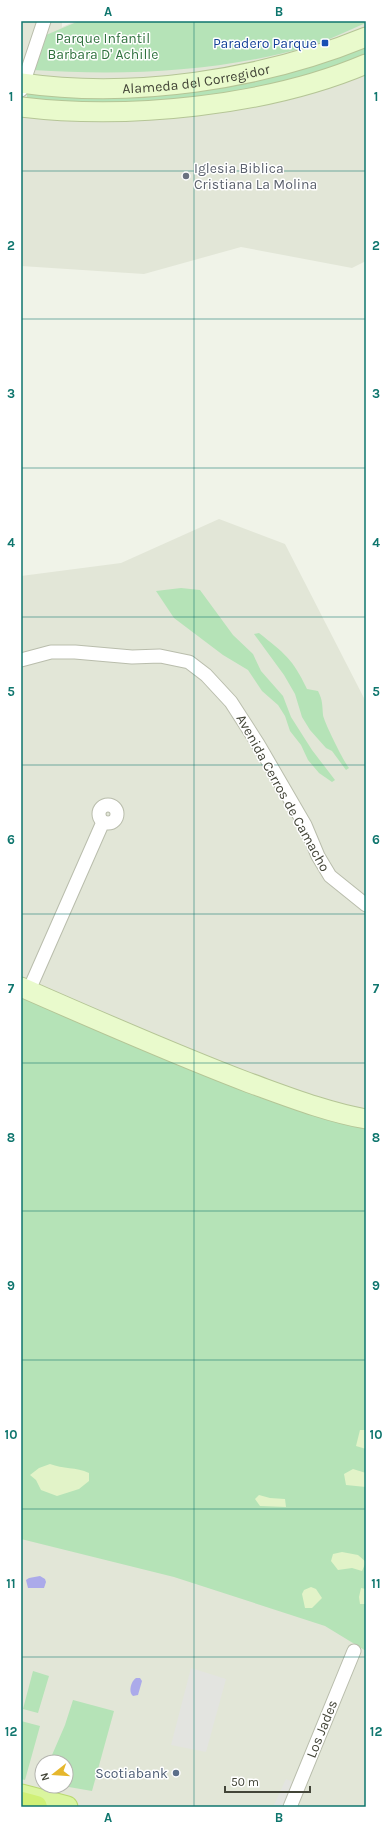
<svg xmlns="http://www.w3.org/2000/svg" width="387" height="1828" font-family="Karla,sans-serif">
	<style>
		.residential { fill: #e2e6d7; fill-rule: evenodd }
		.green { fill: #b5e3b7 }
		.sand { fill: #e2f3c8 }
		.parking { fill: #e3e4e0 }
		.water { fill: #abaaea }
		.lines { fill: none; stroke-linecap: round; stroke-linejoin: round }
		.street-casing { stroke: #b9bdac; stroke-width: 15 }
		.secondary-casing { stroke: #b5c596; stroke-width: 21 }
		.primary-casing { stroke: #bad970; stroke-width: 23 }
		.highway-casing { stroke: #b0cf46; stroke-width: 24 }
		.street { stroke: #fff; stroke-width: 13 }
		.secondary { stroke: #e9facc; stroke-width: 19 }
		.primary { stroke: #daf59f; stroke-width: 21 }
		.highway { stroke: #d0f076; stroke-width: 22 }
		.grid { fill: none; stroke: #0f766e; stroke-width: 1; stroke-opacity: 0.55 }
		.transit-dot { fill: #1a4fb4; stroke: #fff; stroke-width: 1.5 }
		.worship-dot { fill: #6b7280; stroke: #fff; stroke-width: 1.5 }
		.service-dot { fill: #5c6f8a; stroke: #fff; stroke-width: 1.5 }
		.labels { text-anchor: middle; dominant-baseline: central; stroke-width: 3; stroke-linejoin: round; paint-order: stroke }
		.park-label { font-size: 14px; fill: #30723e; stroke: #fff }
		.transit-label { font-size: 14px; fill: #164399; stroke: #fff; text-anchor: end }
		.street-label { font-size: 14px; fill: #434538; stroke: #fff }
		.worship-label { font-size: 14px; fill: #5b616d; stroke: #fff; text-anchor: start }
		.service-label { font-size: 14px; fill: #4e5e75; stroke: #fff; text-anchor: end }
		.neatline { fill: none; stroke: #0f766e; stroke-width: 1.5 }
		.grid-label { font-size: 13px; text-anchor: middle; font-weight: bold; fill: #0f766e }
	</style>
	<rect width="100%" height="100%" fill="#f0f3e8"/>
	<path class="residential" d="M21 21H62V27L76 21H366V261L352 268 241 247 144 274 21 266Z
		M219 519 285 544 366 702V1807H45L21 1802V576L121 563ZM42 1762H66V1786H42Z"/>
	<path class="green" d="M79 21H366V23C347 31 327 41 307 47 218 72 125 76 33 70L46 35Z
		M366 44V57L333 69 247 91 128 106 29 101 27 97V92L103 94Z
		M181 588 200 590 233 635 253 654 261 671 283 696 291 717 312 750 335 780 332 782 319 773 308 760 301 745 290 731 285 716 278 705 262 691 248 670 223 655 174 618 156 591Z
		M259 633C284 653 293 659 307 689L318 691C323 701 322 705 323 715 324 722 344 762 349 768L346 770 332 751 326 748 310 730 302 717 295 694 284 675 254 634Z
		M21 995 149 1052 297 1110 366 1129V1651L325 1626 174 1577 21 1539Z
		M33 1671 49 1676 38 1713 23 1709Z
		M73 1700 114 1711 92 1791 63 1786H66V1762H49L65 1725Z
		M21 1721 40 1726 25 1780 21 1779Z"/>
	<path class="sand" d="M360 1430H366V1449L356 1446Z
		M50 1464C63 1469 76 1467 89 1473V1481L79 1489 57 1496 41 1490 36 1480 30 1475 39 1468Z
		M353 1469 366 1473V1487L346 1485 344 1474Z
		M259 1495 270 1498 285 1499 286 1507 260 1506 255 1499Z
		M342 1552 358 1555 366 1562 362 1571 352 1568 338 1570 331 1561 333 1554Z
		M311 1587 316 1589 322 1598 312 1608H305L302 1594 304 1590Z
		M361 1588 366 1589V1604H360L359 1597Z"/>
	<path class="parking" d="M191 1668 226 1679 206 1752 171 1745Z
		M286 1779 295 1783 284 1807H273Z"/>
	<path class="water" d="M40 1576 45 1579 46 1582 44 1588H28L26 1580 29 1578Z
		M136 1678H140L142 1681 138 1695 133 1696C128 1692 131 1681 136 1678Z"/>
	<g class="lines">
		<g class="street-casing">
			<path id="street" d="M21 90 44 21
				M21 660 51 652H75L132 657 160 656 189 662 206 675 231 702 258 744 305 825 318 856 330 876 366 905
				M99 814a9 9 0 1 1 18 0a9 9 0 1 1-18 0Z
				M29 990 103 822
				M290 1807 354 1651"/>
		</g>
		<g class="secondary-casing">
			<g id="secondary">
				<path id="s1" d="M21 83C133 99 261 80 366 37"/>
				<path d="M21 107C128 120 267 106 366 64"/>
				<path d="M21 987C96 1020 171 1053 247 1082 286 1096 326 1112 366 1119"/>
			</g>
		</g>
		<g class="primary-casing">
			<path id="primary" d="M21 1795 67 1807"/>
		</g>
		<g class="highway-casing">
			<path id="highway" d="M21 1803 36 1807"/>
		</g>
		<use href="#street" class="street"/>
		<use href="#secondary" class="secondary"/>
		<use href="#primary" class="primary"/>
		<use href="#highway" class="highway"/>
	</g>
	<path class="grid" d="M194 21V1807M21 171H366M21 319H366M21 468H366M21 617H366M21 765H366M21 914H366M21 1063H366M21 1211H366M21 1360H366M21 1509H366M21 1657H366"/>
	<rect class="transit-dot" x="321" y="39" width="8" height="8" rx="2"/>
	<circle class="worship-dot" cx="186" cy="176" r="4"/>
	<circle class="service-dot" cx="176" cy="1773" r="4"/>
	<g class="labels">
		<g class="park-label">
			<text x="103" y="38">Parque Infantil<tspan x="103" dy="16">Barbara D' Achille</tspan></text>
		</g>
		<g class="transit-label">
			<text x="317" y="43">Paradero Parque</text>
		</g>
		<g class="street-label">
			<text stroke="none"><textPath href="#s1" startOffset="176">Alameda del Corregidor</textPath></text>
			<text transform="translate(283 793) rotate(61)">Avenida Cerros de Camacho</text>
			<text transform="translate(322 1729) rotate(-68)">Los Jades</text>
		</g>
		<g class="worship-label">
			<text x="194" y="168">Iglesia Biblica<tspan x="194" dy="16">Cristiana La Molina</tspan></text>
		</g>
		<g class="service-label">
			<text x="168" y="1773">Scotiabank</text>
		</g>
	</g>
	<rect width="387" height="1828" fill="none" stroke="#ffffff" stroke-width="44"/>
	<g transform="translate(54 1774) rotate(253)"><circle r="19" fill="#ffffff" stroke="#b4b5af"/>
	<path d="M0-3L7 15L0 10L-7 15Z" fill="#e6b72c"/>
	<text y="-6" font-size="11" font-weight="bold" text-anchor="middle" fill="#434538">N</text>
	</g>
	<path d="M225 1786v6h85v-6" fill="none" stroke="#434538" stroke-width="2"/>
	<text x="231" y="1786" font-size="12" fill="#434538" stroke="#ffffff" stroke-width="3" paint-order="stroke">50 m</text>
	<rect x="22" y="22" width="343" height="1784" class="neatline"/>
	<g class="grid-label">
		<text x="108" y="16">A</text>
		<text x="279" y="16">B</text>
		<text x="11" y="101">1</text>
		<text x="376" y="101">1</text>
		<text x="11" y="250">2</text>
		<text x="376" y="250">2</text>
		<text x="11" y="398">3</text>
		<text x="376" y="398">3</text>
		<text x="11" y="547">4</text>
		<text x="376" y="547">4</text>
		<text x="11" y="696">5</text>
		<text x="376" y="696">5</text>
		<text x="11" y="844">6</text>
		<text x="376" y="844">6</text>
		<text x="11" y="993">7</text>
		<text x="376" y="993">7</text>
		<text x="11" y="1142">8</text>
		<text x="376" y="1142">8</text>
		<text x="11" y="1290">9</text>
		<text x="376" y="1290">9</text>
		<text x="11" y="1439">10</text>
		<text x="376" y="1439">10</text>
		<text x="11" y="1588">11</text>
		<text x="376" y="1588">11</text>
		<text x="11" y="1736">12</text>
		<text x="376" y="1736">12</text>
		<text x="108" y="1822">A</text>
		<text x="279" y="1822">B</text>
	</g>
</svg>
